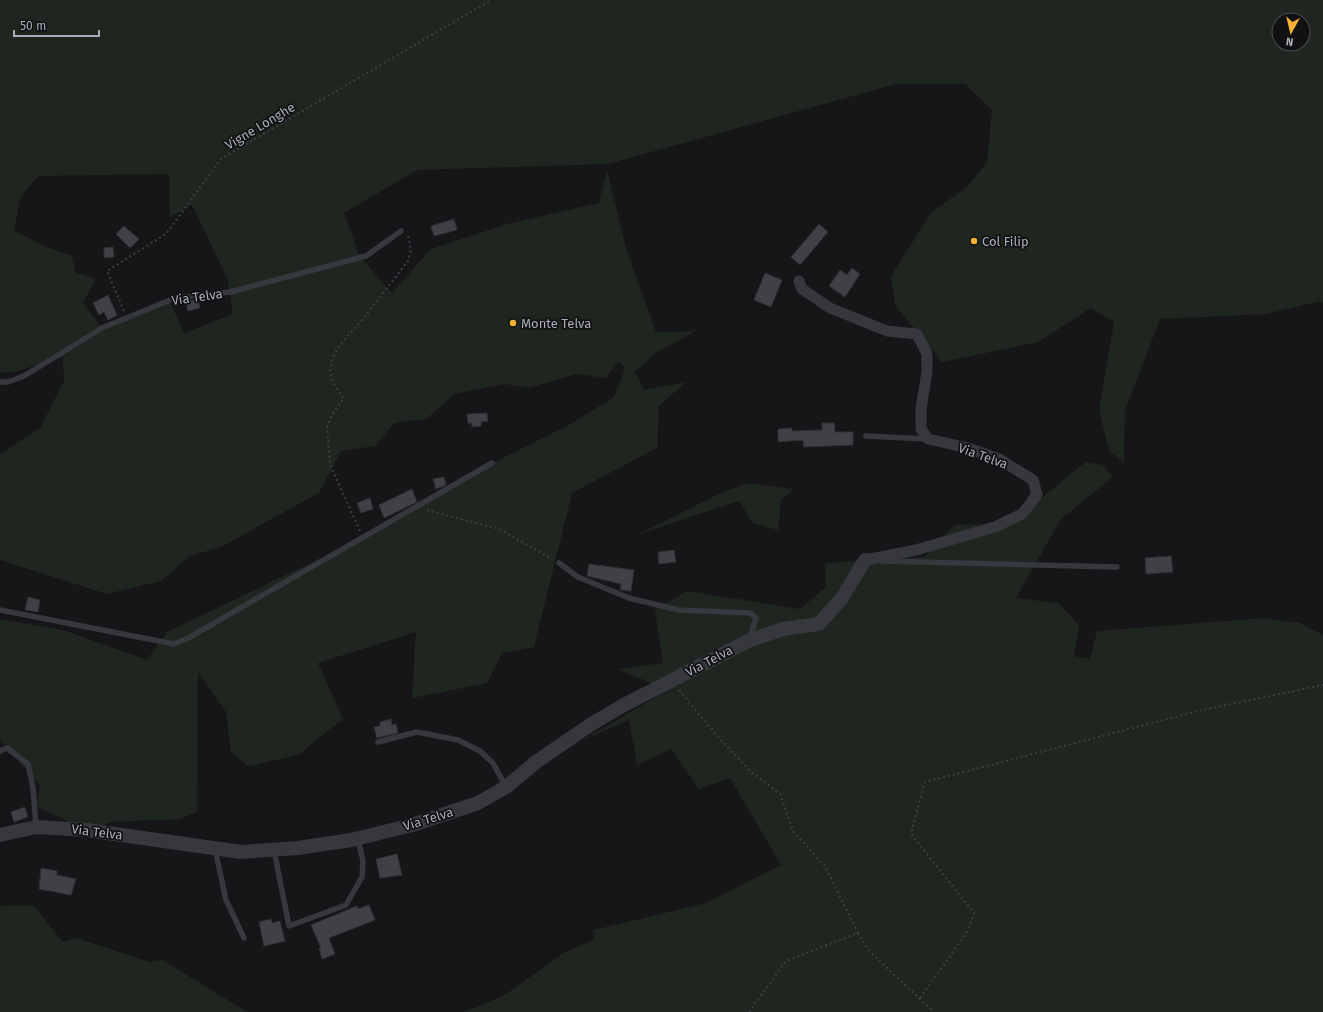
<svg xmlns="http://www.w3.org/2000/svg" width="1323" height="1012" font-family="'Fira Sans',sans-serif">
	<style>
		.green { fill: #1e261f; fill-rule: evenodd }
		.building { fill: #404145; stroke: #303034 }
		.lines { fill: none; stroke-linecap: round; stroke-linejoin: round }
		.path { stroke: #3d3f44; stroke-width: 2; stroke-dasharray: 2 3; stroke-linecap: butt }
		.service { stroke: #37383d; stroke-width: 5.5 }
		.minor { stroke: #37383d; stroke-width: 11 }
		.tertiary { stroke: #37383d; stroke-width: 14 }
		.poi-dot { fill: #f2b134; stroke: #111113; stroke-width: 1.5 }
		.labels { text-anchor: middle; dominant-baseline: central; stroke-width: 3.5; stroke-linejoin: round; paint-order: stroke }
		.street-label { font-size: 13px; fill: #a8adb8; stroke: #111113 }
		.poi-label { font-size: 13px; fill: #a8adb8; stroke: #111113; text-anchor: start }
	</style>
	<rect width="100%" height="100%" fill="#161618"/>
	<path class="green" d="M0 0H1323V303L1321 301 1266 314 1160 319 1125 411 1124 463 1109 451 1099 410 1114 322 1091 308 1038 342 942 362 895 305 891 276 931 213 968 186 987 162 992 110 965 84H896L608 164 417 170 344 213 360 257 392 293 431 249 507 224 599 203 607 170 626 248 656 332 696 331 656 353 635 372 644 390 686 382 659 406 657 448 572 493 534 647 502 653 487 683 412 698 416 632 318 663 343 719 298 755 248 766 231 752 226 712 198 672 197 812 180 819 111 822 87 830 37 807 40 785 0 740V619L63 630 147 660 167 632 363 538 464 477 571 424 614 397 625 369 619 361 606 378 577 374 528 388 505 384 455 394 426 419 394 423 375 446 341 451 319 493 221 547 190 556 161 581 107 594 0 560V454L40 428 64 381 63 357 15 372 0 373ZM1279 20H1303V44H1279ZM169 174 170 217 192 205 228 280 233 314 184 333 170 302 102 328 83 303 96 279 75 272 72 256 44 246 14 230 20 199 38 176Z
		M1086 462 1103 465 1113 477 1061 519 1016 598 1059 603 1079 626 1074 656 1090 659 1097 631 1265 618 1300 623 1323 635V1012H463L505 995 565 952 593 940 594 930 706 903 781 865 730 778 699 789 671 749 637 765 629 720 581 741 668 690 617 669 663 663 655 610 687 591 800 609 826 587 825 563 924 557 955 525 985 524 1003 529Z
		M749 483 794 489 781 500 778 530 753 523 739 501 636 535 725 491Z
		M33 905 63 942 76 938 150 962 163 960 247 1012H0V906Z"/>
	<path class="building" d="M454 219 457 230 434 236 431 226Z
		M819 224 828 232 800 265 791 257Z
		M124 226 139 239 130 248 116 234Z
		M113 247 114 257 104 258V248Z
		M852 268 860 274 845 297 829 286 840 270 847 275Z
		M765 273 782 280 771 307 754 300Z
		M108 295 117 315 108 320 104 312 99 315 93 303Z
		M198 300 200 308 188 311 186 301Z
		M487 413 488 421 481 422V426L472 427V423H468L467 414Z
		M822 423H834L835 432H853V445L804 447 803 440 778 442V429L792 428V431L822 430Z
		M444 477 446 485 436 489 433 479Z
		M412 489 417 502 384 518 379 505Z
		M370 498 373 509 361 513 357 503Z
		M674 550 676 562 659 564 658 552Z
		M1171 556 1173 572 1146 574 1145 558Z
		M589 564 634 570 631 591 620 590 621 584 587 576Z
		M28 597 40 600 38 612 25 610Z
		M391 719 392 725 396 724 398 733 377 738 374 727 380 726V722Z
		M25 807 28 817 14 822 11 812Z
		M397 854 402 875 380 878 376 859Z
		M41 868 57 871V875L76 879 71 895 39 889Z
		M369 905 375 920 329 938 335 954 322 959 319 948H321L311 925 357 906 358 909Z
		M271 919 272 923 280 921 285 941 264 946 259 922Z"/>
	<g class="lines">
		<path class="path" d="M124 311 107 271 166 234 221 159 491 0
			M427 510 499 529 552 559
			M360 531 330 465 327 428 332 415 344 398C336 390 328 376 331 365 335 346 349 336 360 322 377 302 392 281 408 261L411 250 408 236
			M679 690 720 739 750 771 780 794 793 831 825 866 858 933
			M920 998 968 931 974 913 911 834 925 782 1202 710 1323 685
			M749 1012 786 961 858 933 870 952 934 1012"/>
		<path class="service" d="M0 382H8L24 376 102 328 175 298 230 292 366 256 401 231
			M866 436 928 439
			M881 561 1117 567
			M559 563 578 577 629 598 678 610 750 613 756 618 750 638
			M0 610 174 644 190 637 492 463
			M378 742 417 732 458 740 480 751 493 763 506 787
			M0 751 7 748 28 764 33 788 36 826
			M215 849 226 900 244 938
			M274 850 289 926 346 905 362 877 363 861 358 839"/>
		<path class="minor" d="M799 281 802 289 830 308 887 331 917 334 927 354V372L921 409V429L928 439 968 448 999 459 1033 480 1037 495 1022 514 995 527 916 550 865 560"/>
		<path class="tertiary" d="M0 835 36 827 87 830 241 852 298 848 351 840 412 825 478 803 506 787 536 762 590 725 622 706 750 640 783 629 819 624 842 598 865 560"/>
	</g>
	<g class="poi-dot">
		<circle cx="974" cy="241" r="4"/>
		<circle cx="513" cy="323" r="4"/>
	</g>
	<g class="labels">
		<g class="street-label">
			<text transform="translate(260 126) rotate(-31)">Vigne Longhe</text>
			<text transform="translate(197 297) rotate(-8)">Via Telva</text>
			<text transform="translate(983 456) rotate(20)">Via Telva</text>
			<text transform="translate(709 661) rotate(-28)">Via Telva</text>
			<text transform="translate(428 819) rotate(-17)">Via Telva</text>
			<text transform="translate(97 832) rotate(7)">Via Telva</text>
		</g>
		<g class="poi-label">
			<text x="982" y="241">Col Filip</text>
			<text x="521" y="323">Monte Telva</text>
		</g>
	</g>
	<g transform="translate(1291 32) rotate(188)"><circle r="19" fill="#111113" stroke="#4d4f55"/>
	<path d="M0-3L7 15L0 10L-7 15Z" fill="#f2b134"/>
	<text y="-6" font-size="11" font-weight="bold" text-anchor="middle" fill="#a8adb8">N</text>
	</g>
	<path d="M14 30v6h85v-6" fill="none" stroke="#a8adb8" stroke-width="2"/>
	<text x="20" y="30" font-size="12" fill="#a8adb8" stroke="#111113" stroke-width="3" paint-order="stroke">50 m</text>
</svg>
